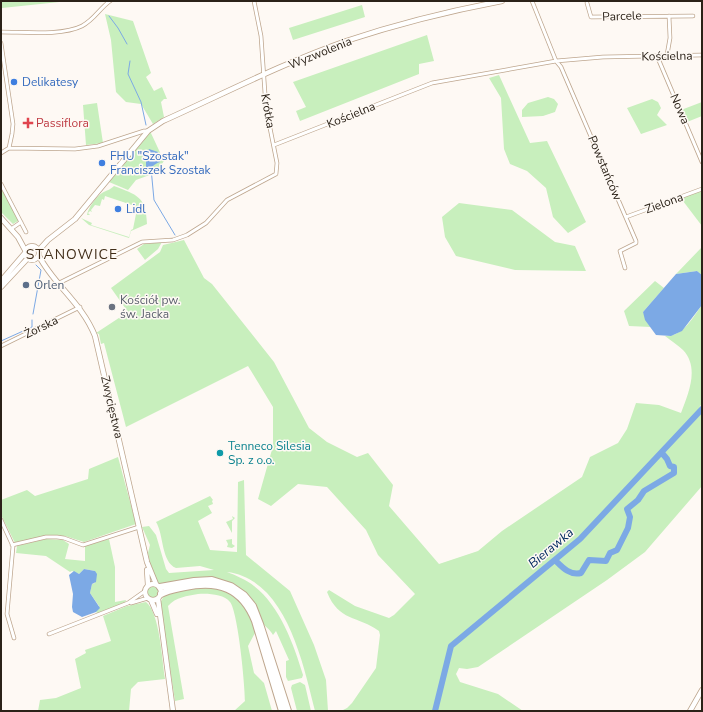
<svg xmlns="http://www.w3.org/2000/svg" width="703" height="712" font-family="'Nunito Sans',sans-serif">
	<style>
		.green { fill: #c8efbd }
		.water { fill: #7ca9e5 }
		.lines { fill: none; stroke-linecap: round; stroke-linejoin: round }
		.stream { stroke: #7ca9e5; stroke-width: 1 }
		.river { stroke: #7ca9e5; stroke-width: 6 }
		.street-casing { stroke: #bea68e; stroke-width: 4.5 }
		.secondary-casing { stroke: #bea68e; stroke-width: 6 }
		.highway-casing { stroke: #bea68e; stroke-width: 8 }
		.street { stroke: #fff; stroke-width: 3 }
		.secondary { stroke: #fff; stroke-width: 4.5 }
		.highway { stroke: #fff; stroke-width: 6 }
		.shop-dot { fill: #3f7fe0; stroke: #fef9f4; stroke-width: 1.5 }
		.health-dot { fill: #e0444e; stroke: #fef9f4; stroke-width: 1.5 }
		.service-dot { fill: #5c6f8a; stroke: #fef9f4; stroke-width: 1.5 }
		.worship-dot { fill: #6b7280; stroke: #fef9f4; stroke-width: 1.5 }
		.culture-dot { fill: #0f9aa8; stroke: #fef9f4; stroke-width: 1.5 }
		.labels { text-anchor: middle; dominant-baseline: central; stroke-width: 3; stroke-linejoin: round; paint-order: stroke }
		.street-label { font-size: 12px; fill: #2b2218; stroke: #fef9f4 }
		.shop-label { font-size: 12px; fill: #366cbe; stroke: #fef9f4; text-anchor: start }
		.health-label { font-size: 12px; fill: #be3a42; stroke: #fef9f4; text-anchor: start }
		.service-label { font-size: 12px; fill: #4e5e75; stroke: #fef9f4; text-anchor: start }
		.worship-label { font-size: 12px; fill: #5b616d; stroke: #fef9f4; text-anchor: start }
		.culture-label { font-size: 12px; fill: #0d838f; stroke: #fef9f4; text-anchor: start }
		.water-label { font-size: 13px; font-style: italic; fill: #002a5f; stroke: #fef9f4 }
		.quarter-label { font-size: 14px; letter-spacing: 1px; fill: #422e19; stroke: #fef9f4 }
	</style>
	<rect width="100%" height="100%" fill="#fef9f4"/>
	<path class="green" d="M1 1H69L2 8Z
		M362 5 365 17 293 40 289 28Z
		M105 14 133 21 151 73 146 77 154 91 162 87 167 99H164L161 102 164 117 153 124 141 104 126 102 116 92 111 40Z
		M427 35 434 61 419 64V74L300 121 296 111 306 107 293 82Z
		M499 75 530 143 547 141 586 222 568 233 553 217 546 188 527 171 510 164 504 149 501 98 489 78Z
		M548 97 554 99 558 104 555 112 543 116 522 117V110L528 103Z
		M652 99 658 102 661 108 657 115 667 125 641 134 627 108Z
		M702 102V116L687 122 681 110Z
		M97 103 103 143 86 145 83 105Z
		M150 131 164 161 155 173 136 180 128 190 109 182Z
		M114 186C137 195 146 196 147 224L131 231 129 238 89 225 81 218 92 223 91 225 129 237 131 230 133 229 137 209 134 208 135 206 105 196 104 200 102 199 100 206 95 205 91 210 92 212 90 211 88 213 90 215H87C88 208 96 197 102 193 107 190 110 190 114 186Z
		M1 188 18 218V221L13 224 1 212Z
		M702 190V226L683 201 684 197Z
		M459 203 512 210 555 242 575 246 586 271 515 270 456 256 445 237 442 217Z
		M184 240 204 278 212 284 274 362 309 428 327 442 357 457 368 453 393 485 389 506 439 564 478 551 502 531 582 477 590 457 618 443 627 429 636 403 659 405 681 413C688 394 700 368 683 350 678 345 671 341 665 336 683 337 693 317 702 305V403L695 415 698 417 702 412V486L645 552 607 580 478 667 467 669 459 668 456 674 460 682 498 694 523 711H341L347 708 352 703 376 668 380 635 379 631C357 615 339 622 327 592L329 590 355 606 389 618 394 615 415 594 378 555 366 530 327 487 298 484 271 506 258 499 273 446V407L248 366 126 427 104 343 101 344 99 334 96 333 128 312 111 288 160 252 163 245Z
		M162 242 158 249 145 260 137 249 144 244Z
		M702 247V275L697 271 676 274Z
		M655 281 664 288 643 312 651 327 629 326 624 311Z
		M118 457 136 524 84 542 65 536 48 535 15 543 1 515V500L27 490 35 496 88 479 89 469Z
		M244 480 246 555 290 591 314 645 326 680 328 711H315C303 663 286 579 227 572 235 575 247 580 254 586 280 606 294 645 303 675L302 678 288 681 286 677V661L289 660 276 631 273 635C270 629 265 627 261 621 255 612 250 598 242 590 222 570 185 582 161 585L157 582 151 568 148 553 150 545 142 527 149 526 156 535 166 569 169 573 214 570 200 566 176 568C161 562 164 535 156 522L210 496 213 500 212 501 213 504 208 506 212 513 198 521 210 550 237 552 238 482Z
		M232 516 235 518 232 521V544L235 546 232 548 227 547 228 544 226 540 232 539V533L226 522 233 519Z
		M46 539 63 540 69 544 65 559 85 561V546L109 539 115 567V602L126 600 125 603 98 614 96 612 99 606 90 593 92 584 95 583V571L84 569 79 574 72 571 70 572 46 556 16 553 17 546Z
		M147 592a6 6 0 1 1 12 0a6 6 0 1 1-12 0Z
		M206 587C235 589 248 606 256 631L248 646 254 673 264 683 272 711H234L245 701C245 685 238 612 230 602 224 594 207 593 198 594 187 596 176 597 168 606L184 699 175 701 160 603 165 594Z
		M146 602C160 613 162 661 165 679L138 682 131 689 129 711H38L40 700 56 698 81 688 75 659 86 653 85 650 111 641 103 616 127 606Z
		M300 682 305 685 311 711H297L291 688 292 685Z"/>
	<path class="water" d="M149 149 158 152 160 162C154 164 152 168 146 169V155Z
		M697 271 702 275V305L682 331 671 336 656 335 645 320 643 312 676 274Z
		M84 569 95 571 97 574 96 582 92 584 90 593 100 608 96 612 82 617 73 612 72 607 73 594 69 575 74 571 79 574Z"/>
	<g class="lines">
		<path class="stream" d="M109 16 118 28 127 44
			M130 61 128 74 141 102 146 125
			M151 168 154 200 175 235
			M33 314 41 270 36 265
			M1 341 32 327V320"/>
		<path class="river" d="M555 560C562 567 570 576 581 573L589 560 606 561 610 553 617 550 628 528 630 517 627 509 638 500 644 491 674 473V467L670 466 667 459 662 453
			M435 711 451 646 580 539 702 409"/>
		<g class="street-casing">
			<path id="street" d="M532 1 556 61 561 67 636 241V243L620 251 625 268
				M587 3 591 17 693 16
				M1 32C24 32 62 36 82 26 94 20 100 8 110 1
				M1 43 13 124 12 134 9 148
				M667 55 670 38 669 16
				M657 56 702 162
				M274 145 432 83 556 61 603 57 702 55
				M1 153 9 148 75 149 98 146 144 131H148
				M1 184 26 232
				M626 217 702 189
				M11 229 21 222
				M59 283 142 242 173 240 187 235 206 223 227 200 276 174 277 163 266 108 261 36 254 1
				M1 346 80 307
				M1 520 13 546 7 614 14 638
				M12 545 46 537H57L64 538 83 545 139 527
				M131 603 148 598
				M49 634 128 603 145 591"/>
		</g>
		<g class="secondary-casing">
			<path id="secondary" d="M1 218 18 237 25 250
				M25 253a7 7 0 1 1 14 0a7 7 0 1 1-14 0Z
				M39 250 48 240 75 219 148 131 163 121C223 94 283 63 346 41 397 24 449 11 502 1
				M39 256C54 285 82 303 95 336L147 562 156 584
				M1 281 25 253
				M1 287 28 258
				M147 570 148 585
				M145 592a8 8 0 1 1 16 0a8 8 0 1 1-16 0Z
				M158 599 173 711
				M151 600 157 614
				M690 711 702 690"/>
		</g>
		<g class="highway-casing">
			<path id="highway" d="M160 587 194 581 212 580 231 586 244 595 253 606 260 624 288 711
				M161 594C169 590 177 589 185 587 218 580 242 588 255 621L282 711"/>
		</g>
		<use href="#street" class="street"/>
		<use href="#secondary" class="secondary"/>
		<use href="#highway" class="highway"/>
	</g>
	<g class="shop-dot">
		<circle cx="14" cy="82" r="4"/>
		<circle cx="102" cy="163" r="4"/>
		<circle cx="118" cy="209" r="4"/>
	</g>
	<path class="health-dot" d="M26 117h4v4h4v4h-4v4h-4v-4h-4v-4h4z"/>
	<circle class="service-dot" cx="26" cy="285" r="4"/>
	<circle class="worship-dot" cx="112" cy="307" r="4"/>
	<circle class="culture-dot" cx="220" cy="453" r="4"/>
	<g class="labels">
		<g class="street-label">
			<text transform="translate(622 16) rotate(-2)">Parcele</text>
			<text transform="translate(320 53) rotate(-22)">Wyzwolenia</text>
			<text transform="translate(667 56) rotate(-1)">Kościelna</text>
			<text transform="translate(680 109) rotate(67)">Nowa</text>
			<text transform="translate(268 111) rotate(80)">Krótka</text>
			<text transform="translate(351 115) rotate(-22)">Kościelna</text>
			<text transform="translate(605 168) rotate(67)">Powstańców</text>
			<text transform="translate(664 203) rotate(-20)">Zielona</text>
			<text transform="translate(41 327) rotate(-26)">Żorska</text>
			<text transform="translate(112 407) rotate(77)">Zwycięstwa</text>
		</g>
		<g class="shop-label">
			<text x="22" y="82">Delikatesy</text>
			<text x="110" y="156">FHU "Szostak"<tspan x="110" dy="14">Franciszek Szostak</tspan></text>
			<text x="126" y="209">Lidl</text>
		</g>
		<g class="health-label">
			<text x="36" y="123">Passiflora</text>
		</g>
		<g class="service-label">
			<text x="34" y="285">Orlen</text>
		</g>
		<g class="worship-label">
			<text x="120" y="300">Kościół pw.<tspan x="120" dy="14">św. Jacka</tspan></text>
		</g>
		<g class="culture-label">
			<text x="228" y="446">Tenneco Silesia<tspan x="228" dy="14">Sp. z o.o.</tspan></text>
		</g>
		<g class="water-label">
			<text transform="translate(551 548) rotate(-40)">Bierawka</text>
		</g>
		<g class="quarter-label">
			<text x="72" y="254">STANOWICE</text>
		</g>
	</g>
	<rect width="703" height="712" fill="none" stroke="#2b2218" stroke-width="4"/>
</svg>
